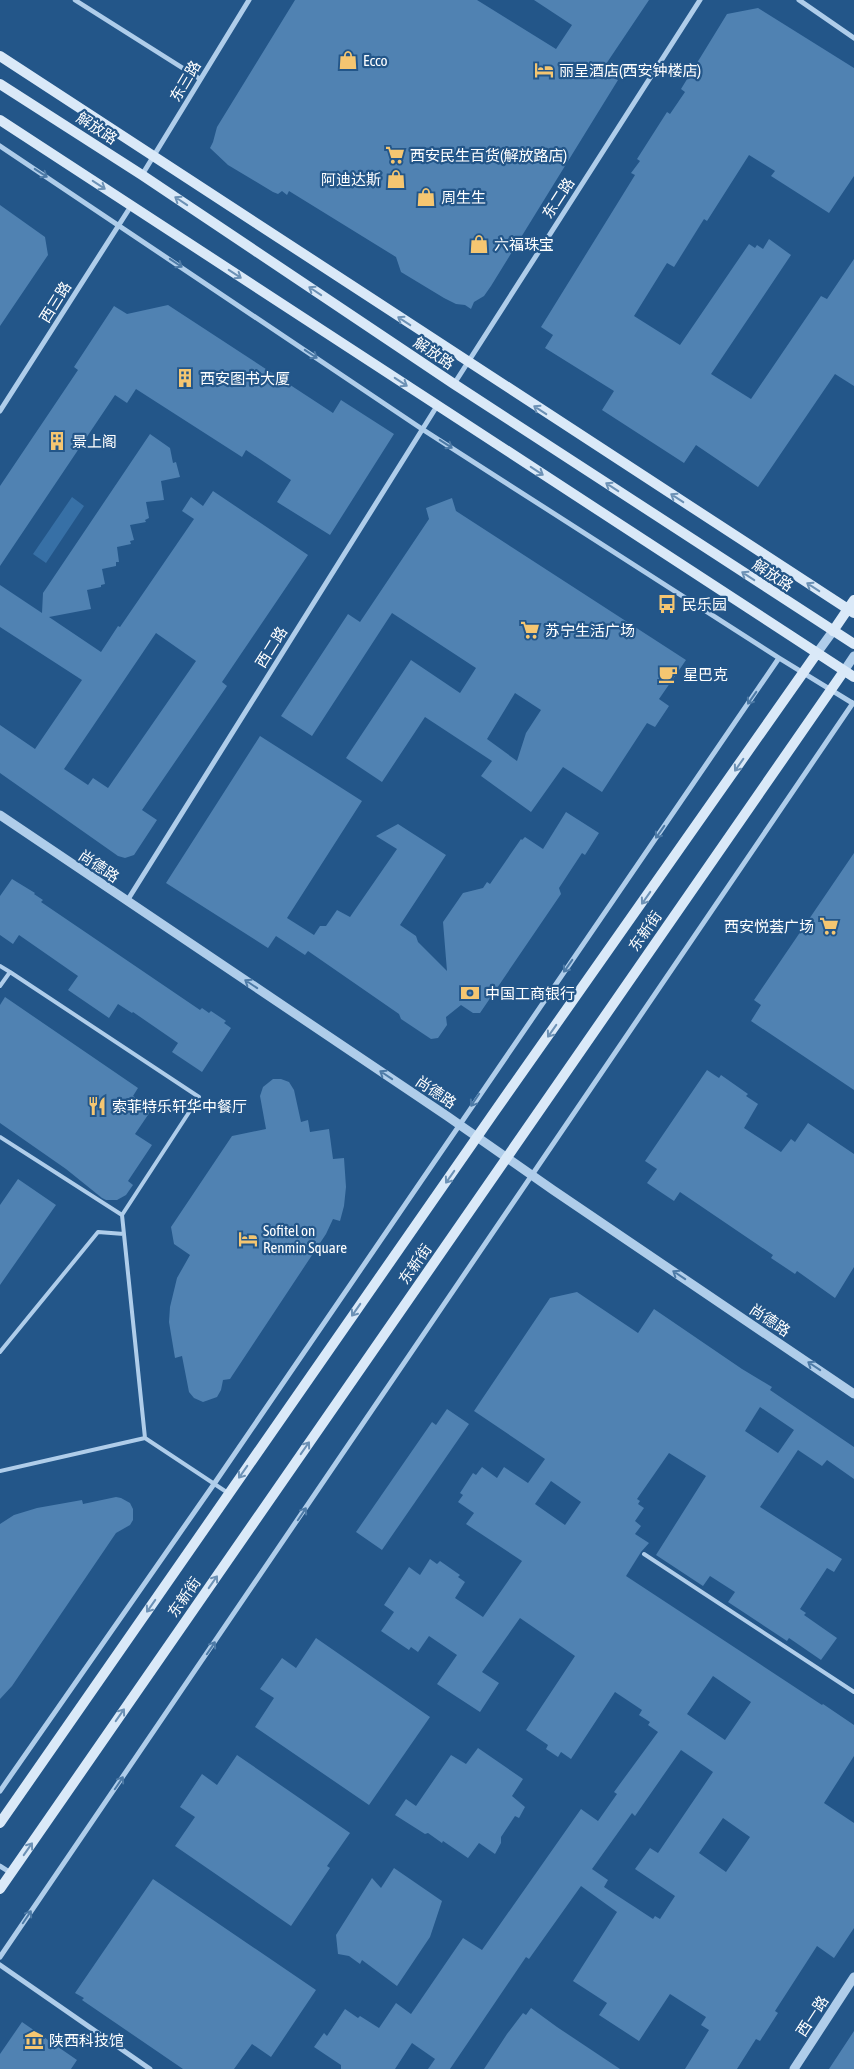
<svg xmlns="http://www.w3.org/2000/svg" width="854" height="2069" font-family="'Asap Condensed','Noto Sans SC',sans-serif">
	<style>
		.green { fill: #3770a6 }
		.building { fill: #5082b2; fill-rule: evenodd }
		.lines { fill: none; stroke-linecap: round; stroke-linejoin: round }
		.service { stroke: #afcdea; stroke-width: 4 }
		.pedestrian { stroke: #afcdea; stroke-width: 4.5 }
		.minor { stroke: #afcdea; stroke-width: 5 }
		.tertiary { stroke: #afcdea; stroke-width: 9 }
		.secondary { stroke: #dae9f8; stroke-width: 10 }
		.oneway { stroke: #4d7aa6 }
		.oneway2 { stroke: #6c91b5 }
		.labels { text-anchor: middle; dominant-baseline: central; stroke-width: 4.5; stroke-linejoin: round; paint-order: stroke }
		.poi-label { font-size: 15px; fill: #fff; stroke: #235689; text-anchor: start }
		.street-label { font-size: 15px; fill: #fff; stroke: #235689 }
	</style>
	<rect width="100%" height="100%" fill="#235689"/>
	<path class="green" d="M72 497 84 506 46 563 33 554Z"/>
	<path class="building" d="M295 0H477L556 49 572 25 534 0H649L602 70 618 80 491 286 484 296 474 302 471 309 465 305 456 304 444 298 401 272 396 257 289 191 287 195 282 191 278 194 273 192 228 165 210 148 213 142 217 127Z
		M758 8 854 68V176L829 213 771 176 775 171 749 155 707 221 704 219 674 267 667 263 634 316 680 345 749 244 755 248 757 245 763 249 769 239 791 255 711 374 751 399 821 296 827 299 854 259V386L835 374 758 487 696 445 684 463 602 410 614 391 545 348 553 335 541 327 635 175 631 173 640 161 637 159 667 112 670 114 685 92 681 89 727 14Z
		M0 205 45 237 48 255 0 326Z
		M168 305 333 413 341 400 394 434 330 535 277 502 291 480 246 450 242 457 136 389 127 403 115 395 0 566V486L78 370 74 367 114 306 127 314Z
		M150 434 170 448 173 463 176 462 180 477 161 481 164 500 146 502 149 518 145 520 146 522 130 525 134 540 130 541 131 544 117 547 119 562H116V566L102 569 105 584 101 585V587L87 590 91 609 49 617 101 652 118 626 120 627 194 519 182 511 191 497 203 506 213 491 308 555 222 682 227 686 142 810 157 820 134 855 125 858 118 856 0 773V725L35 749 82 680 0 627V585L42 613 43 593ZM156 633 196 661 108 788 93 778 88 785 64 769Z
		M452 498 456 511 686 660 659 699 669 706 655 727 647 723 602 792 563 767 531 812 481 776 492 761 425 717 382 782 346 758 411 660 460 693 476 668 392 613 312 736 281 716 348 614 360 622 429 519 426 508ZM515 693 541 710 526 733 517 761 487 739Z
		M260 736 362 801 287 918 314 935 320 926H326L337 910 350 917 397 849 376 836 398 824 446 855 400 925 416 936 418 942 447 971 443 922 463 893 483 888 487 882 490 884 521 839 522 840 525 837 543 849 566 812 599 833 585 855 582 853 559 888 561 894 480 1013H473L461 1005 446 1017 447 1025 438 1038 431 1039 401 1019 399 1014 308 951 305 955 276 936 268 948 166 883Z
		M854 853V1090L751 1021 761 1005 754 1000Z
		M12 879 35 893 34 894 43 900 41 902 200 1010 202 1008 209 1013 211 1011 226 1021 224 1023 231 1028 202 1072 172 1052 178 1043 133 1012 132 1013 118 1004 109 1018 68 990 78 976 19 935 13 944 0 935V896Z
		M5 997 138 1088 133 1096 152 1109 135 1134 152 1145 128 1181 133 1185 126 1195 117 1200H106L102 1198 66 1169 0 1123V1005Z
		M707 1070 719 1078 721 1075 748 1094 746 1096 758 1104 744 1128 781 1152 791 1139 795 1142 808 1123 854 1154V1267L835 1298 797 1271 795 1274 771 1258 773 1255 680 1192 674 1201 647 1183 657 1169 645 1161Z
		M273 1079H281L289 1082 294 1090 301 1122 308 1120 310 1132 329 1129 333 1159 344 1158 346 1187 344 1206 340 1221 333 1219 326 1234 230 1379 223 1380 221 1390 217 1397 203 1402 194 1398 189 1392 182 1356 175 1358 169 1322 170 1307 177 1278 190 1255 174 1244 171 1227 232 1136 266 1129 260 1096 263 1087Z
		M18 1179 56 1205 0 1285V1205Z
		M577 1292 638 1333 654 1309 742 1369 772 1387 770 1390 854 1447V1479L827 1460 822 1466 798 1450 760 1507 842 1559 834 1572 827 1568 800 1609 806 1613 804 1615 837 1638 821 1660 789 1638 787 1641 728 1602 735 1592 710 1576 703 1586 656 1555 706 1476 669 1453 637 1499 640 1501 638 1504 644 1508 635 1521 641 1526 635 1534 649 1543 641 1552 626 1576 822 1705 823 1704 854 1725V1756L824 1803 854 1823V1928L834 1958 817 1946 775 2011 778 2013 760 2041 756 2039 737 2069H685L709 2030 701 2025 706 2017 670 1994 639 2041 599 2015 607 2003 573 1981 617 1912 581 1886 529 1959 526 1957 450 2069H428L435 2059 412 2043 395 2069H341V2065L314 2047 324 2033 327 2036 345 2009 358 2018 360 2016 379 2028 396 2003 411 2014 463 1938 482 1950 581 1809 598 1821 617 1794 614 1792 658 1732 648 1725 650 1722 639 1715 642 1710 615 1692 571 1759 561 1752 558 1757 546 1749 548 1745 526 1730 575 1656 520 1618 482 1672 499 1683 480 1712 437 1684 457 1655 429 1636 418 1652 411 1647 409 1650 381 1631 394 1612 384 1605 409 1567 420 1575 430 1559 437 1564 440 1561 460 1575 458 1577 465 1582 455 1598 483 1617 522 1561 466 1524 474 1513 458 1502 463 1495 460 1493 473 1473 476 1475 482 1467 497 1478 504 1467 528 1483 545 1459 474 1411 550 1298ZM760 1407 794 1430 778 1453 745 1431ZM551 1481 581 1502 565 1525 535 1504ZM713 1676 751 1702 725 1740 687 1714ZM681 1750 713 1772 658 1853 650 1848 635 1869 675 1896 660 1919 655 1916 653 1919 604 1887 608 1880 592 1869 632 1813 635 1816ZM723 1818 750 1837 726 1872 699 1853Z
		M447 1409 469 1424 382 1550 356 1532 432 1422 436 1425Z
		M116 1497 121 1498 130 1503 133 1509V1520L130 1525 116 1533 12 1686 0 1699V1524L14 1515 37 1508 82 1500 83 1504Z
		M316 1638 430 1717 369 1805 255 1727 274 1698 260 1689 282 1658 296 1668Z
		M478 1748 523 1779 512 1796 525 1807 519 1818 515 1816 501 1837V1843L495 1854 479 1843 468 1858 443 1841 442 1843 428 1833 425 1834 395 1815 406 1799 416 1806 451 1755 466 1764Z
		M237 1755 350 1833 327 1866 330 1868 291 1926 175 1846 195 1817 180 1807 202 1774 217 1785Z
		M394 1868 442 1901 430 1937 397 1986 362 1960 360 1964 349 1956 338 1954 336 1935 372 1878 381 1888Z
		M153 1879 316 1990 271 2057 252 2044 234 2069H183L82 2000 84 1998 75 1993Z
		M531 2008 557 2027 620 2069H484L507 2034 523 2013 526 2015Z
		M22 2022 77 2060 71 2069H0V2054Z
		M854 2031V2069H829Z"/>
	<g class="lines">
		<path class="service" d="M0 966 10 972
			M0 986 10 972 199 1097 122 1215 145 1438
			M0 1137 122 1215
			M0 1352 98 1232 124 1234
			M0 1471 145 1438 228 1493
			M644 1554 854 1692"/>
		<path class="pedestrian" d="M75 0 200 79"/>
		<path class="minor" d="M799 0 854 38
			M0 146 422 429 779 658 854 704
			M142 175 249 0
			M454 384 700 0
			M0 411 131 206
			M127 901 437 406
			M0 1791 214 1484 779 658
			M0 1866 11 1873
			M0 1957 853 703
			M0 1965 150 2069"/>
		<path class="tertiary" d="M817 653 833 631
			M844 671 854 656
			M0 815 447 1116 553 1190 854 1394
			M794 2069 854 1977"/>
		<path class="secondary" d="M0 56 854 613
			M0 84 142 175 454 384 854 644
			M0 120 854 677
			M833 631 854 600
			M0 1823 493 1114 817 653
			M0 1889 844 671"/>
	</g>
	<defs><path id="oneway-shaft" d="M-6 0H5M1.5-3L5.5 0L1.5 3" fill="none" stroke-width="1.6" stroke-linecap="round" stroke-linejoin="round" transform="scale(1.25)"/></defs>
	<g class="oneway">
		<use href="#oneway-shaft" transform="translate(41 173) rotate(33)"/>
		<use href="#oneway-shaft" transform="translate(176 263) rotate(34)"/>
		<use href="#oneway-shaft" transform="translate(311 354) rotate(34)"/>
		<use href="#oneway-shaft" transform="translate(446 444) rotate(33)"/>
		<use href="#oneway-shaft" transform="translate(752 698) rotate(125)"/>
		<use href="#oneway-shaft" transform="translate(660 832) rotate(125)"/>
		<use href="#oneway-shaft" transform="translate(568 966) rotate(125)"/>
		<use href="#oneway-shaft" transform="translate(251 984) rotate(-146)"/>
		<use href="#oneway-shaft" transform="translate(386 1075) rotate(-146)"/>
		<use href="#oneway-shaft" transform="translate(475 1100) rotate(124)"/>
		<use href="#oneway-shaft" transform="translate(679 1275) rotate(-146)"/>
		<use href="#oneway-shaft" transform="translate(814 1366) rotate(-146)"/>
		<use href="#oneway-shaft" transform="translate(302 1514) rotate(-56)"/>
		<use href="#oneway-shaft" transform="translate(211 1648) rotate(-56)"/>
		<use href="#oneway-shaft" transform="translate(119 1783) rotate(-56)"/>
		<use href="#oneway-shaft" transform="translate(27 1917) rotate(-56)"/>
	</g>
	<g class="oneway2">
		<use href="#oneway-shaft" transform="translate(99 185) rotate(33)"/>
		<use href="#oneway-shaft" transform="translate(181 201) rotate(-146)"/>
		<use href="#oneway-shaft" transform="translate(235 274) rotate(33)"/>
		<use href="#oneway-shaft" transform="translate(315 291) rotate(-146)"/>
		<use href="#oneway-shaft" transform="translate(404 321) rotate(-147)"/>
		<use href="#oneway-shaft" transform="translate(401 382) rotate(33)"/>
		<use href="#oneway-shaft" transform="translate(540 410) rotate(-147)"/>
		<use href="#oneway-shaft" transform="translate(537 471) rotate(33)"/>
		<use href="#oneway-shaft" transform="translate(612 487) rotate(-147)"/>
		<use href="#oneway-shaft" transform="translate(677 498) rotate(-147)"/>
		<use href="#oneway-shaft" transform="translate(748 576) rotate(-147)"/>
		<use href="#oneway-shaft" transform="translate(813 587) rotate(-147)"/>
		<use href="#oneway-shaft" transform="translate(739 765) rotate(125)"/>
		<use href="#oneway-shaft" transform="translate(646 898) rotate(125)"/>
		<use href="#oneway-shaft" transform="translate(552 1031) rotate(125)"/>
		<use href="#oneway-shaft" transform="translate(450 1177) rotate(125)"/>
		<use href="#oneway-shaft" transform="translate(356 1310) rotate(125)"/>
		<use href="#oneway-shaft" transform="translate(305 1448) rotate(-55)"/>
		<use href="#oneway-shaft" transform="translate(243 1472) rotate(125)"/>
		<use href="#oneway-shaft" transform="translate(213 1582) rotate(-55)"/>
		<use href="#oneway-shaft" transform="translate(151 1606) rotate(125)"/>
		<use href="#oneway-shaft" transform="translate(120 1715) rotate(-55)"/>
		<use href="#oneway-shaft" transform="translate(28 1849) rotate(-55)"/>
	</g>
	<defs>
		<g id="shop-bare" transform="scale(1.5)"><path d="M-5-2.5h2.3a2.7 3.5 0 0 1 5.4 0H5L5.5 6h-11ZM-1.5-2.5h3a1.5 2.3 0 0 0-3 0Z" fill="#f5c671" stroke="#235689" stroke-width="2.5" paint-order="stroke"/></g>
		<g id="hotel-bare" transform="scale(1.5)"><path d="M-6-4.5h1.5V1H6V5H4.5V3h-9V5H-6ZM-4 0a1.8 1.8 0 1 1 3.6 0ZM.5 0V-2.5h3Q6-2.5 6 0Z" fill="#f5c671" stroke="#235689" stroke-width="2.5" paint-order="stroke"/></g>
		<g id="supermarket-bare" transform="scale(1.5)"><path d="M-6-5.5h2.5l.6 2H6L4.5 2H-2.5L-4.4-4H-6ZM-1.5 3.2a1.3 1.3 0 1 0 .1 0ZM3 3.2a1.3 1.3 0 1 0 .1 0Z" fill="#f5c671" stroke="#235689" stroke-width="2.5" paint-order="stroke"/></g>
		<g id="building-bare" transform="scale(1.5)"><path d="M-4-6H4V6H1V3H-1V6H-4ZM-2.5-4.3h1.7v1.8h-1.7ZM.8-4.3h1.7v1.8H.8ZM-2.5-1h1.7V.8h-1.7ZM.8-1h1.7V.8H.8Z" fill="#f5c671" stroke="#235689" stroke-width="2.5" paint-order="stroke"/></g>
		<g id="bus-bare" transform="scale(1.5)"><path d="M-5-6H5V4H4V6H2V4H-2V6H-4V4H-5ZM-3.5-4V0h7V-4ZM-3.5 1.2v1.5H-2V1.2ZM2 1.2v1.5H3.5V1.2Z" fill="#f5c671" stroke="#235689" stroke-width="2.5" paint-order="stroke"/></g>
		<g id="cafe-bare" transform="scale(1.5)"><path d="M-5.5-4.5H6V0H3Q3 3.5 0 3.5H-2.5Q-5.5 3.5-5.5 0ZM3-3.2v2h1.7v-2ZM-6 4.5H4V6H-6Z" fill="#f5c671" stroke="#235689" stroke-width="2.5" paint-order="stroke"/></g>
		<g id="bank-bare" transform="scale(1.5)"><path d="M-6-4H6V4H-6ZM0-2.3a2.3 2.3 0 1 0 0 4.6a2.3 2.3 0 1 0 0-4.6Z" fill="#f5c671" stroke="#235689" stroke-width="2.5" paint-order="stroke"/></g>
		<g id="restaurant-bare" transform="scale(1.5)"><path d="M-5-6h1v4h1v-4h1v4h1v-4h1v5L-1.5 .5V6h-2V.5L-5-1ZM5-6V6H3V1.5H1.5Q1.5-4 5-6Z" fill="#f5c671" stroke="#235689" stroke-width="2.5" paint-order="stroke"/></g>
		<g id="museum-bare" transform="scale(1.5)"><path d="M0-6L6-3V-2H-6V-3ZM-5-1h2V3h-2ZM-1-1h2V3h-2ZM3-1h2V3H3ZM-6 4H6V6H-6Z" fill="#f5c671" stroke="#235689" stroke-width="2.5" paint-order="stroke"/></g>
	</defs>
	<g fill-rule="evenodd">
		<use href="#shop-bare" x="348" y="60"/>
		<use href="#hotel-bare" x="544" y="70"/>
		<use href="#supermarket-bare" x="395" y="155"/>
		<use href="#shop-bare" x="396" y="179"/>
		<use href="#shop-bare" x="426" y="197"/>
		<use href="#shop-bare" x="479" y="244"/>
		<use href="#building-bare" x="185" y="378"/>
		<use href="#building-bare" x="57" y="441"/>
		<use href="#bus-bare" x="667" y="604"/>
		<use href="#supermarket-bare" x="530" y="630"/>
		<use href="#cafe-bare" x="668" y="674"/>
		<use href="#supermarket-bare" x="829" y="926"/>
		<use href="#bank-bare" x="470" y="993"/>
		<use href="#restaurant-bare" x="97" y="1106"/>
		<use href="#hotel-bare" x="248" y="1239"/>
		<use href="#museum-bare" x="34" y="2040"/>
	</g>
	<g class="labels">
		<g class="poi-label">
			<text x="363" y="60">Ecco</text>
			<text x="559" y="70">丽呈酒店(西安钟楼店)</text>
			<text x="410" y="155">西安民生百货(解放路店)</text>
			<text x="381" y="179" text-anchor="end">阿迪达斯</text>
			<text x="441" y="197">周生生</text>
			<text x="494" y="244">六福珠宝</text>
			<text x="200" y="378">西安图书大厦</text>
			<text x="72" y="441">景上阁</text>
			<text x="682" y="604">民乐园</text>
			<text x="545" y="630">苏宁生活广场</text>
			<text x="683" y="674">星巴克</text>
			<text x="814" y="926" text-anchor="end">西安悦荟广场</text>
			<text x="485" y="993">中国工商银行</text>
			<text x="112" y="1106">索菲特乐轩华中餐厅</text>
			<text x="263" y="1230">Sofitel on<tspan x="263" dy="17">Renmin Square</tspan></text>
			<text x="49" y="2040">陕西科技馆</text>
		</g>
		<g class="street-label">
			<text transform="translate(185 81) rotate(-59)">东三路</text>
			<text transform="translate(97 128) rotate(33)">解放路</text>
			<text transform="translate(558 198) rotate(-57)">东二路</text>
			<text transform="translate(55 302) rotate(-58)">西三路</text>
			<text transform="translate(434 353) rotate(34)">解放路</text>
			<text transform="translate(773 575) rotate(33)">解放路</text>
			<text transform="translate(271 647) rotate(-58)">西二路</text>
			<text transform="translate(99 866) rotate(34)">尚德路</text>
			<text transform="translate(645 931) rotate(-55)">东新街</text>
			<text transform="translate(436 1092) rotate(34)">尚德路</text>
			<text transform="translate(415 1264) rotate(-55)">东新街</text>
			<text transform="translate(770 1320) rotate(34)">尚德路</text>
			<text transform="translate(184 1597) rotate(-55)">东新街</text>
			<text transform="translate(812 2016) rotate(-57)">西一路</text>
		</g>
	</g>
</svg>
